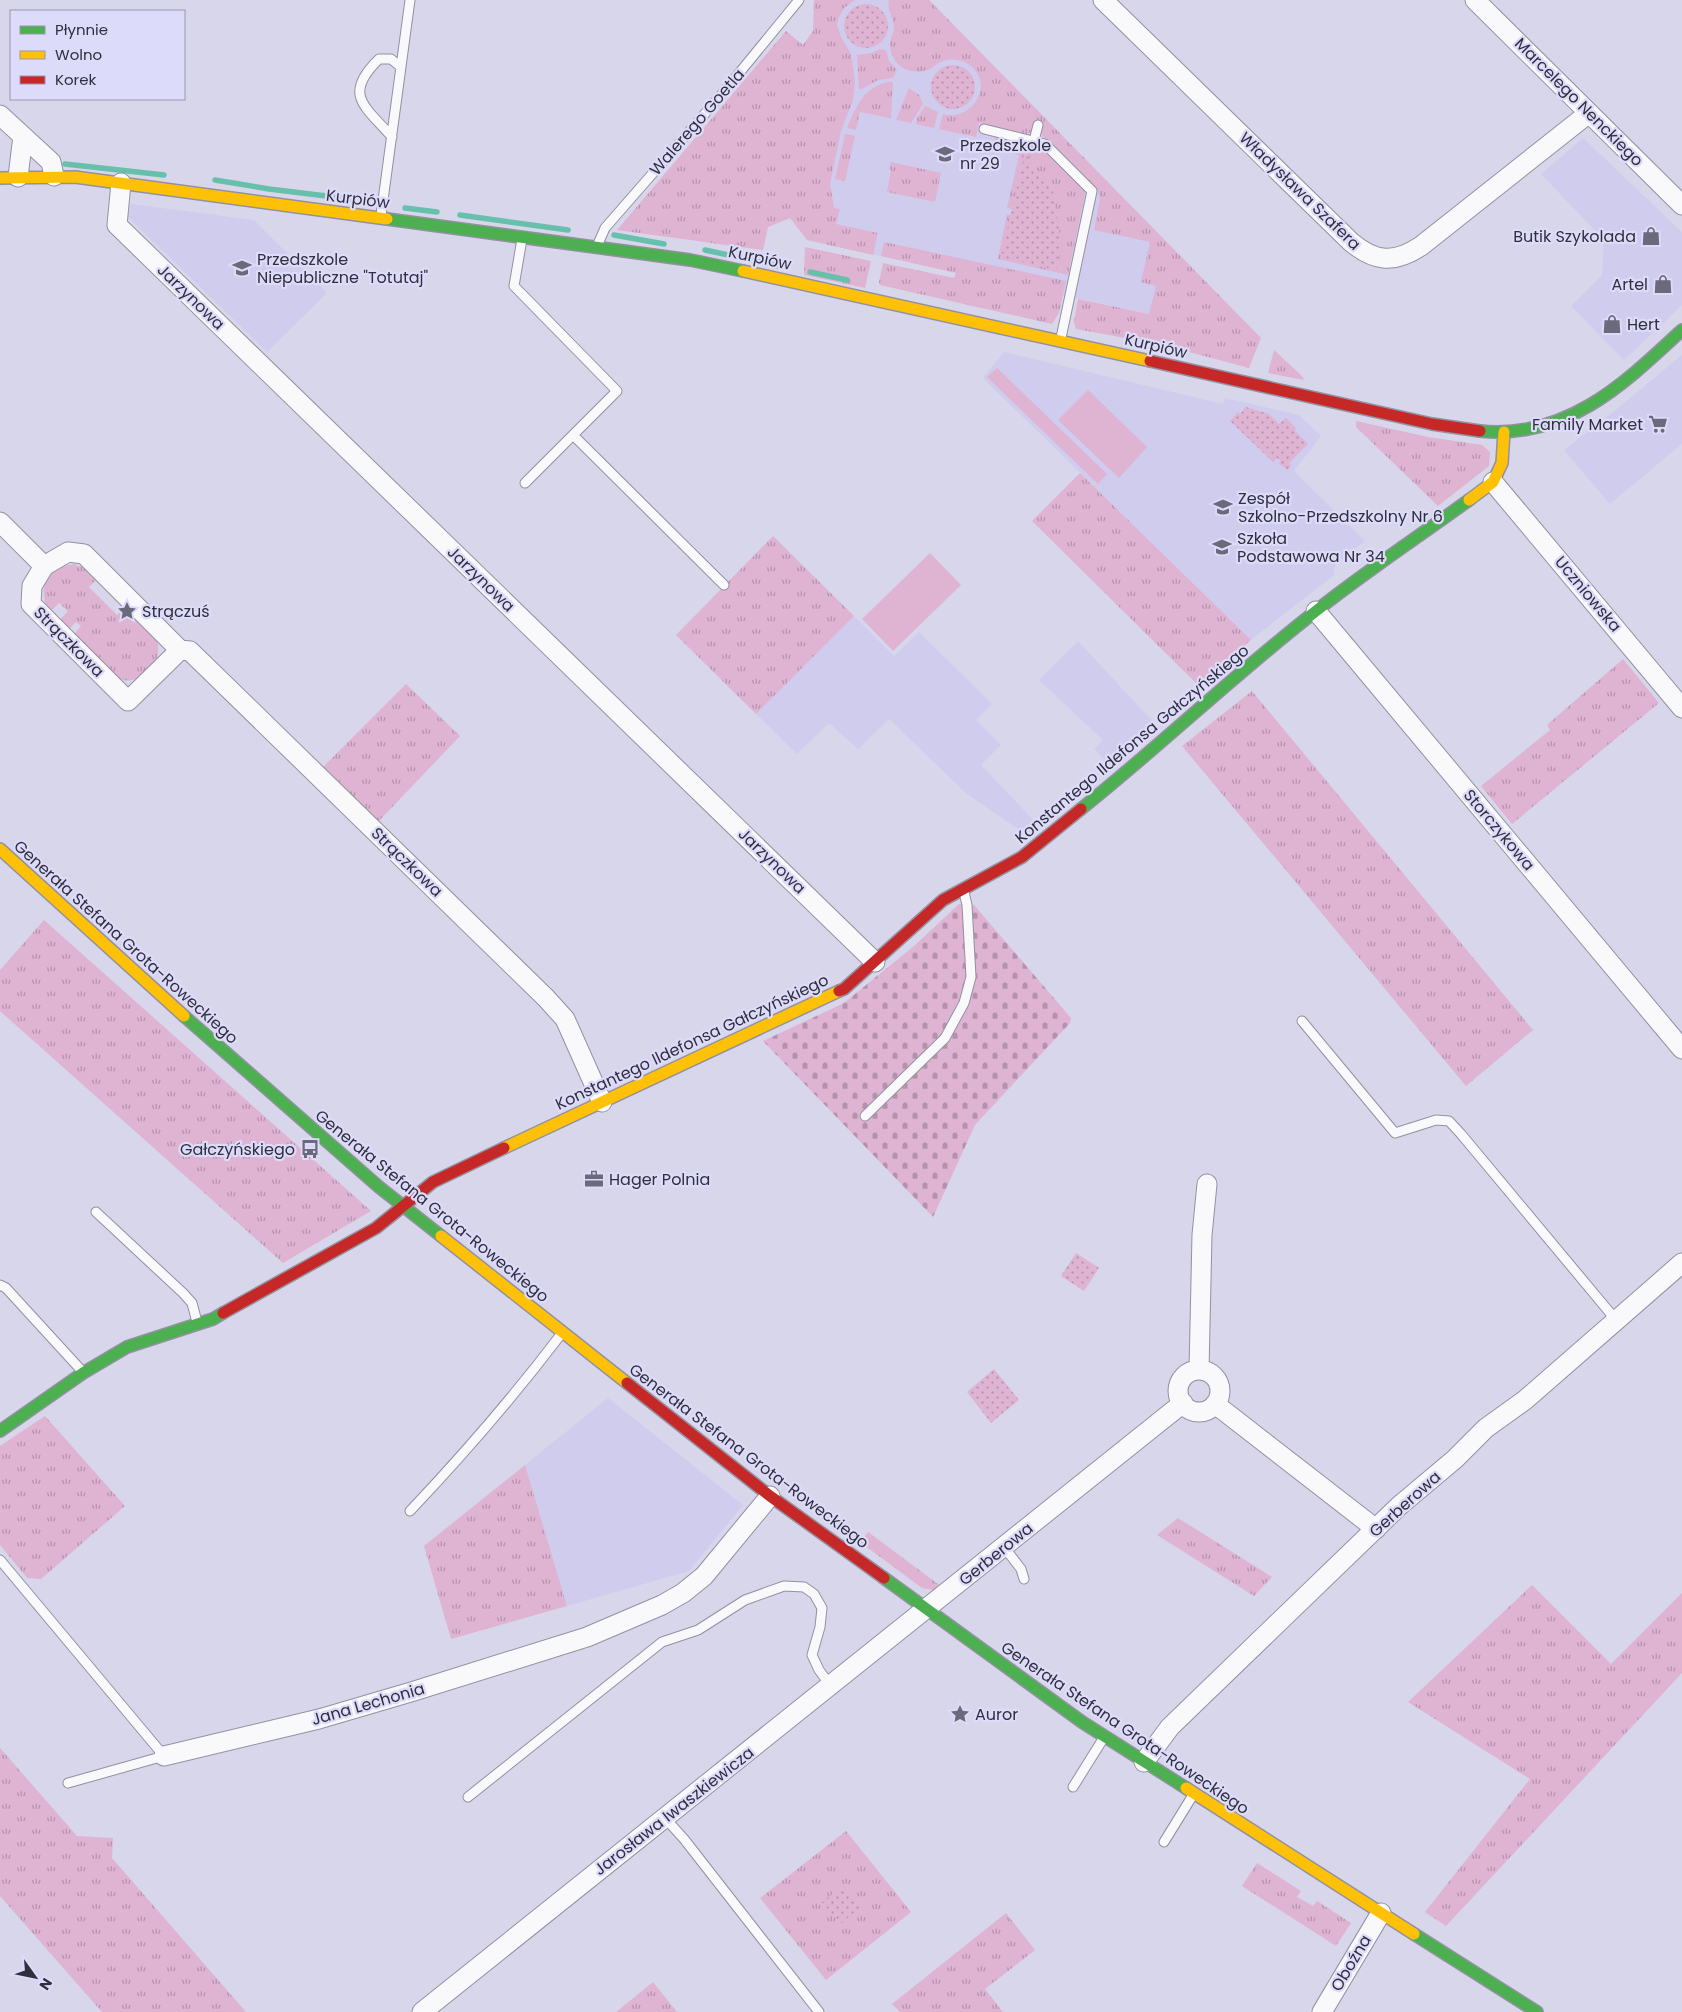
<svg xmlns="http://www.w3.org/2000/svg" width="1682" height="2012" font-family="Poppins,sans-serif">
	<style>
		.built { fill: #cfccee }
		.grass { fill: url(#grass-tufts) }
		.cemetery { fill: url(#cemetery-stones) }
		.park { fill: url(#park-dots) }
		.pitch { fill: #dfb3d2 }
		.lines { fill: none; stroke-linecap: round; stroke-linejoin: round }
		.stream { stroke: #66c0ab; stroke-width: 5.5 }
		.lane-casing { stroke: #9291a1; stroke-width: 11 }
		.street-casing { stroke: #9291a1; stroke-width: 21 }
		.fast-casing { stroke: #9291a1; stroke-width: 14 }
		.slow-casing { stroke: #9291a1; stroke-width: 14 }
		.jam-casing { stroke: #9291a1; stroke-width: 14 }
		.lane { stroke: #f9f9fc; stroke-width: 9 }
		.street { stroke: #f9f9fc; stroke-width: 19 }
		.fast { stroke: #4caf50; stroke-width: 11 }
		.slow { stroke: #ffc107; stroke-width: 11 }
		.jam { stroke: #c62828; stroke-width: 11 }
		.labels { text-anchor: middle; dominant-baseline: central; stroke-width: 4.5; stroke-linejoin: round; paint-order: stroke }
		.street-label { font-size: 16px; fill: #302f3e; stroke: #dddbfa }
		.poi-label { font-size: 16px; fill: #302f3e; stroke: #dddbfa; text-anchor: start }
	</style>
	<defs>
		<pattern id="grass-tufts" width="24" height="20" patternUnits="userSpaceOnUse" patternTransform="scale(1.25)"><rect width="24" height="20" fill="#dfb3d2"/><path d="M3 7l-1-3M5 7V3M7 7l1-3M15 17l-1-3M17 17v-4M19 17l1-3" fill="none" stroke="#b592ac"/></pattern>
		<pattern id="cemetery-stones" width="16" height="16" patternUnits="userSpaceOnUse" patternTransform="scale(1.25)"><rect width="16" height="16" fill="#dfb3d2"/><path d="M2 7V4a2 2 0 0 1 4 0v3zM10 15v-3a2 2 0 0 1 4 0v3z" fill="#b592ac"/></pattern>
		<pattern id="park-dots" width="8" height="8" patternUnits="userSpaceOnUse" patternTransform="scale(1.25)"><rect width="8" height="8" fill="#dfb3d2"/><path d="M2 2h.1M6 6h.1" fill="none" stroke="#b592ac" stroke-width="1.8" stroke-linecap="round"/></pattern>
	</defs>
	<rect width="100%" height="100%" fill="#d8d6eb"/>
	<path class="built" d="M814 0H929L1261 338 807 240Z
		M1583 138 1682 232V305L1624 360 1571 306 1602 275 1604 240 1541 174Z
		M131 204 254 220 327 293 267 352 128 217Z
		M1004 352 1223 404 1225 398 1299 415 1321 436 1294 471 1365 541 1335 564 1334 575 1251 640 983 378Z
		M1682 355V444L1610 504 1564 450 1617 409Z
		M854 616 894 656 919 632 992 704 976 720 1001 745 981 765 1038 825 1027 835 967 794 889 719 858 749 829 723 797 754 756 714Z
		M1078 641 1156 725 1111 766 1094 749 1103 740 1039 680Z
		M608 1398 743 1505 689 1571 567 1606 525 1465Z"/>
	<path class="grass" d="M814 0H855L844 8 839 17 837 25 841 37 851 54 855 81 853 100 841 131 830 184 834 208 840 209 836 224 878 233 873 255 807 240 790 218 768 227 763 250 617 230 786 31 803 45 813 31Z
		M889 0H929L1261 338 1249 368 1163 345 1076 329 1074 322 1078 299 1149 314 1156 286 1141 282 1150 242 1094 230 1100 199 1098 190 1054 145 1045 139 1041 133 1043 125 1035 122 1031 132 1026 134 979 123 976 137 939 129 943 114C971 122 994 87 972 67 962 58 947 57 937 64 933 67 931 69 927 70 908 76 890 64 890 44 890 39 893 34 894 29 895 18 886 10 889 0Z
		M880 49 886 50 889 61 897 70 893 78 878 80 862 89H859L857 55 872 53Z
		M889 82H893L891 118 860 112 856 130 847 128C856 107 864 86 889 82Z
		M909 88 919 95 923 104 911 123 896 120Z
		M925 106 938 112 934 128 916 124 917 118Z
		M845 134 855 136 845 181 835 179Z
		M995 136 1043 148 1084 188 1085 193 1068 275 998 259 1007 214 1011 215 1002 258 1053 190 1028 165 1026 147 1012 209 1007 208 1019 155 1011 153 1013 145 994 141Z
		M891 162 941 173 935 202 887 192 891 170 889 169Z
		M884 242 1066 281 1059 313 1052 324 880 285 879 282 883 263 954 278 956 273 881 256Z
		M805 247 871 261 865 288 804 275Z
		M1274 350 1303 377 1304 380 1268 373Z
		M1356 421 1428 437 1482 445 1490 452 1489 466 1438 506 1356 427Z
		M1080 473 1251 640 1199 686 1032 521Z
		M773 536 854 616 756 714 676 635Z
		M74 564 90 570 99 577 89 587 117 615 127 606C135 614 153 631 157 640 165 665 135 691 113 676 99 666 84 648 72 636L81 626 76 622 67 631 58 622 68 611 59 603 49 613C37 588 46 568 74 564Z
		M1623 659 1659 703 1512 824 1481 786 1550 730 1547 725Z
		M406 684 460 736 378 822 322 768Z
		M1252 691 1533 1030 1466 1086 1182 746Z
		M44 920 371 1211 283 1263 0 1011V970Z
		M45 1416 125 1506 41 1579 27 1578 0 1545V1446Z
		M525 1465 567 1606 451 1639 424 1546Z
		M1178 1518 1272 1577 1254 1596 1157 1535Z
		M868 1532 942 1587 934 1590 922 1588 860 1542Z
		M1532 1585 1611 1664 1682 1593V1673L1446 1926 1425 1912 1530 1779 1408 1702Z
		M0 1748 77 1836 113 1838 112 1858 246 2012H102L0 1896Z
		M846 1831 911 1912 826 1980 760 1898Z
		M1257 1863 1301 1891 1297 1897 1313 1906 1317 1901 1351 1923 1336 1946 1242 1886Z
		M1006 1913 1035 1950 985 1989 1003 2012H900L892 2004Z
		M653 1982 677 2012H616Z"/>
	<path class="cemetery" d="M959 904 974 905 1071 1018 1070 1023 975 1125 933 1217 763 1041 844 1003 914 946Z"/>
	<path class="park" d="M844 26a22 22 0 1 1 44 0a22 22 0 1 1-44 0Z
		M931 87a22 22 0 1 1 44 0a22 22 0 1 1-44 0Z
		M1026 147 1031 148 1028 165 1053 190 1062 249 1056 270 1001 257Z
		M1246 407 1269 414 1279 424 1286 418 1296 428 1295 431 1308 444 1289 463 1291 466 1287 470 1279 463 1281 461 1277 458 1273 462 1230 421 1238 412 1240 414Z
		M1076 1253 1099 1268 1084 1291 1061 1276Z
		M994 1369 1019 1400 991 1423 967 1392Z
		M844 1885 861 1907 840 1924 822 1902Z"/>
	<path class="pitch" d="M997 368 1107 474 1098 484 987 377Z
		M1088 390 1147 447 1119 478 1058 420Z
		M930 553 961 585 893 651 862 619Z"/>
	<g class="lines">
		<path class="stream" d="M65 164 164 175
			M215 180 269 189 351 199
			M405 208 437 212
			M460 215 568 230
			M614 235 664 244
			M705 250 779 266
			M810 272 847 280"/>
		<g class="lane-casing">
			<path id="lane" d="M984 129 1045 144 1092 191 1061 338
				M392 137C365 106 342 95 379 59H391L401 67
				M1034 141 1038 125
				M381 215 410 0
				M522 239 514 286 617 391 525 483
				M598 244 605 228 722 94 799 0
				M573 435 724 585
				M1302 1021 1395 1133 1436 1120 1449 1121 1461 1134 1616 1320
				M865 1116 945 1038 964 1003 971 977 967 905 964 892
				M96 1212 183 1293 192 1303 197 1322
				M0 1285 6 1288 82 1371
				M410 1511C464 1454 515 1395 562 1333
				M1004 1547 1021 1569 1024 1579
				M0 1560 164 1756 68 1783
				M1073 1787 1103 1739
				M468 1797 662 1642 698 1630 745 1600 784 1586 804 1587 814 1594 822 1608 820 1627 812 1655 819 1670 831 1686
				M665 1818 684 1839 819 2012
				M1164 1842 1193 1795"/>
		</g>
		<g class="street-casing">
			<path id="street" d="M1103 0 1351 242C1375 262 1394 264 1421 246L1589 113
				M1475 0 1682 205
				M0 115 51 162 54 176
				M18 177 23 136
				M121 183 117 225 875 962
				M1493 482 1682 708
				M0 522 44 566 68 552 84 554 180 650 190 651 546 998 565 1019 602 1102
				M44 566 32 586 31 604 128 701 180 650
				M1316 611 1682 1049
				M1199 1370 1202 1235 1207 1184
				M1178 1391a21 21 0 1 1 42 0a21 21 0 1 1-42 0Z
				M1215 1404 1376 1529
				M164 1756 319 1719 411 1692 587 1637 662 1605 683 1593 704 1576 770 1496
				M1144 1762 1170 1727 1399 1506 1455 1459 1486 1428 1525 1400 1682 1263
				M422 2012 1183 1403
				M1322 2012 1381 1913"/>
		</g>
		<g class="fast-casing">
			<path id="fast" d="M387 219 690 260 743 271
				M1480 431C1566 440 1624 384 1682 330
				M1081 809C1161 745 1235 674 1316 611 1365 572 1418 537 1469 500
				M184 1016 379 1187 441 1236
				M0 1431 83 1373 127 1347 213 1319 223 1313
				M884 1578 1082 1722 1186 1788
				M1414 1934 1537 2012"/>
		</g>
		<g class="slow-casing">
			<path id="slow" d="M0 178 75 177 387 219
				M743 271 1150 361
				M1469 500 1493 482 1502 463 1504 432
				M0 849 184 1016
				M504 1148 839 991
				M441 1236 627 1383
				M1186 1788 1414 1934"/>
		</g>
		<g class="jam-casing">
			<path id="jam" d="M1150 361 1432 424 1480 431
				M839 991 844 989 943 900 1022 857 1081 809
				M223 1313 376 1228 433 1182 504 1148
				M627 1383 770 1496 884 1578"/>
		</g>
		<use href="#lane" class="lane"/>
		<use href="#street" class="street"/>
		<use href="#fast" class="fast"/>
		<use href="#slow" class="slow"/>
		<use href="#jam" class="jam"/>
	</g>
	<defs>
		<g id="school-bare" transform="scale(1.5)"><path d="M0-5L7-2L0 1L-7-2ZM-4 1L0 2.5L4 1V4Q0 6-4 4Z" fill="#6b697b" stroke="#dddbfa" stroke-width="2.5" paint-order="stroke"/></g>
		<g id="shop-bare" transform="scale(1.5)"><path d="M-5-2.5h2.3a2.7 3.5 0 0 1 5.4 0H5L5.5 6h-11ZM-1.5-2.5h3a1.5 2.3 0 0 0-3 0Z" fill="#6b697b" stroke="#dddbfa" stroke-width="2.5" paint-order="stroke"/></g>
		<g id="supermarket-bare" transform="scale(1.5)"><path d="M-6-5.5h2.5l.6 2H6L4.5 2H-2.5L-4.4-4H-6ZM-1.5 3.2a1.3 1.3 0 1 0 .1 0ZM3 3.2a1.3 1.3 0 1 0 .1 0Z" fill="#6b697b" stroke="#dddbfa" stroke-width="2.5" paint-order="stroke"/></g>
		<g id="sight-bare" transform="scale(1.5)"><path d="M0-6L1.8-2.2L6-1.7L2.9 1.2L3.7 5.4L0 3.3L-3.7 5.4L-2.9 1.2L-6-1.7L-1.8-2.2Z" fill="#6b697b" stroke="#dddbfa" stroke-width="2.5" paint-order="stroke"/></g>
		<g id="bus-bare" transform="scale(1.5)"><path d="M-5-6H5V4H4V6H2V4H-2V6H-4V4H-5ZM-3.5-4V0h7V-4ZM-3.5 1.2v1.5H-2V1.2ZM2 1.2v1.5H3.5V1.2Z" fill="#6b697b" stroke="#dddbfa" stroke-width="2.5" paint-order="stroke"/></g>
		<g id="office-bare" transform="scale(1.5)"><path d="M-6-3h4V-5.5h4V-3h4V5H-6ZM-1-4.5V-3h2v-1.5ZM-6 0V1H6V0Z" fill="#6b697b" stroke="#dddbfa" stroke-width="2.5" paint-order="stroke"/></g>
	</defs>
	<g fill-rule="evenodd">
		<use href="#school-bare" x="945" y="154"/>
		<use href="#shop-bare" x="1651" y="236"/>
		<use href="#school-bare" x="242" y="268"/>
		<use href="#shop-bare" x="1663" y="284"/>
		<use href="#shop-bare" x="1612" y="324"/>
		<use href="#supermarket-bare" x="1658" y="424"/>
		<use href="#school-bare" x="1223" y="507"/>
		<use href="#school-bare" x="1222" y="547"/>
		<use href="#sight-bare" x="127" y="611"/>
		<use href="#bus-bare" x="310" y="1149"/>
		<use href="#office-bare" x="594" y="1179"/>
		<use href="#sight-bare" x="960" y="1714"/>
	</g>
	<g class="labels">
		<g class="street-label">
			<text transform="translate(1579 102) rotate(45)">Marcelego Nenckiego</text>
			<text transform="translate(697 122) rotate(-49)">Walerego Goetla</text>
			<text transform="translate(1300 191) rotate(44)">Władysława Szafera</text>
			<text transform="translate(358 199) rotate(7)">Kurpiów</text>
			<text transform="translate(760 258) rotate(12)">Kurpiów</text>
			<text transform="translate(191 297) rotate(44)">Jarzynowa</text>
			<text transform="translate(1156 346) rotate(13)">Kurpiów</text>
			<text transform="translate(481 579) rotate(44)">Jarzynowa</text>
			<text transform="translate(1588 594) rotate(50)">Uczniowska</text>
			<text transform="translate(69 642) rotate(45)">Strączkowa</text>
			<text transform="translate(1132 744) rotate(-40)">Konstantego Ildefonsa Gałczyńskiego</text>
			<text transform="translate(1499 830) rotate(50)">Storczykowa</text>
			<text transform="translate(772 861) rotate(44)">Jarzynowa</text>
			<text transform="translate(407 862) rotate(44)">Strączkowa</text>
			<text transform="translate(126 942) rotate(42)">Generała Stefana Grota-Roweckiego</text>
			<text transform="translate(692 1042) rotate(-25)">Konstantego Ildefonsa Gałczyńskiego</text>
			<text transform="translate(432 1206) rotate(39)">Generała Stefana Grota-Roweckiego</text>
			<text transform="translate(749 1456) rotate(37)">Generała Stefana Grota-Roweckiego</text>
			<text transform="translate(1405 1504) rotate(-42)">Gerberowa</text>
			<text transform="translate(996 1554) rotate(-39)">Gerberowa</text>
			<text transform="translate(368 1704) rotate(-16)">Jana Lechonia</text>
			<text transform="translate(1125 1728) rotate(34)">Generała Stefana Grota-Roweckiego</text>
			<text transform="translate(674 1811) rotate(-38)">Jarosława Iwaszkiewicza</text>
			<text transform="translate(1351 1963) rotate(-59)">Oboźna</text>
		</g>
		<g class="poi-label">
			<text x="960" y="145">Przedszkole<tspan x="960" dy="18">nr 29</tspan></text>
			<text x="1636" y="236" text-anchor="end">Butik Szykolada</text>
			<text x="257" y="259">Przedszkole<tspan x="257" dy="18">Niepubliczne "Totutaj"</tspan></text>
			<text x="1648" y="284" text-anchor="end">Artel</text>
			<text x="1627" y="324">Hert</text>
			<text x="1643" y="424" text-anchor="end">Family Market</text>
			<text x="1238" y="498">Zespół<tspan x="1238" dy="18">Szkolno-Przedszkolny Nr 6</tspan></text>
			<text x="1237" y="538">Szkoła<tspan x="1237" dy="18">Podstawowa Nr 34</tspan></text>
			<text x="142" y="611">Strączuś</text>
			<text x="295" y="1149" text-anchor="end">Gałczyńskiego</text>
			<text x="609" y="1179">Hager Polnia</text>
			<text x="975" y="1714">Auror</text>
		</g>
	</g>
	<rect x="10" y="10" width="175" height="90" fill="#dddbfa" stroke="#9896af"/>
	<rect x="20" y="26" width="25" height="8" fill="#4caf50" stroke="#9896af"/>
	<text x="55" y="35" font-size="15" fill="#302f3e">Płynnie</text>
	<rect x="20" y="51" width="25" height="8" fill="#ffc107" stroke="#9896af"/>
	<text x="55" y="60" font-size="15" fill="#302f3e">Wolno</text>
	<rect x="20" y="76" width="25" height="8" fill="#c62828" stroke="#9896af"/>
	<text x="55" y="85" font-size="15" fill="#302f3e">Korek</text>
	<g transform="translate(35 1977) rotate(123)" stroke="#dddbfa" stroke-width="4" paint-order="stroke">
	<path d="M0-4L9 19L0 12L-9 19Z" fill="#302f3e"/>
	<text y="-8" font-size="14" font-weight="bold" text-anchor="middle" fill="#302f3e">N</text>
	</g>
</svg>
